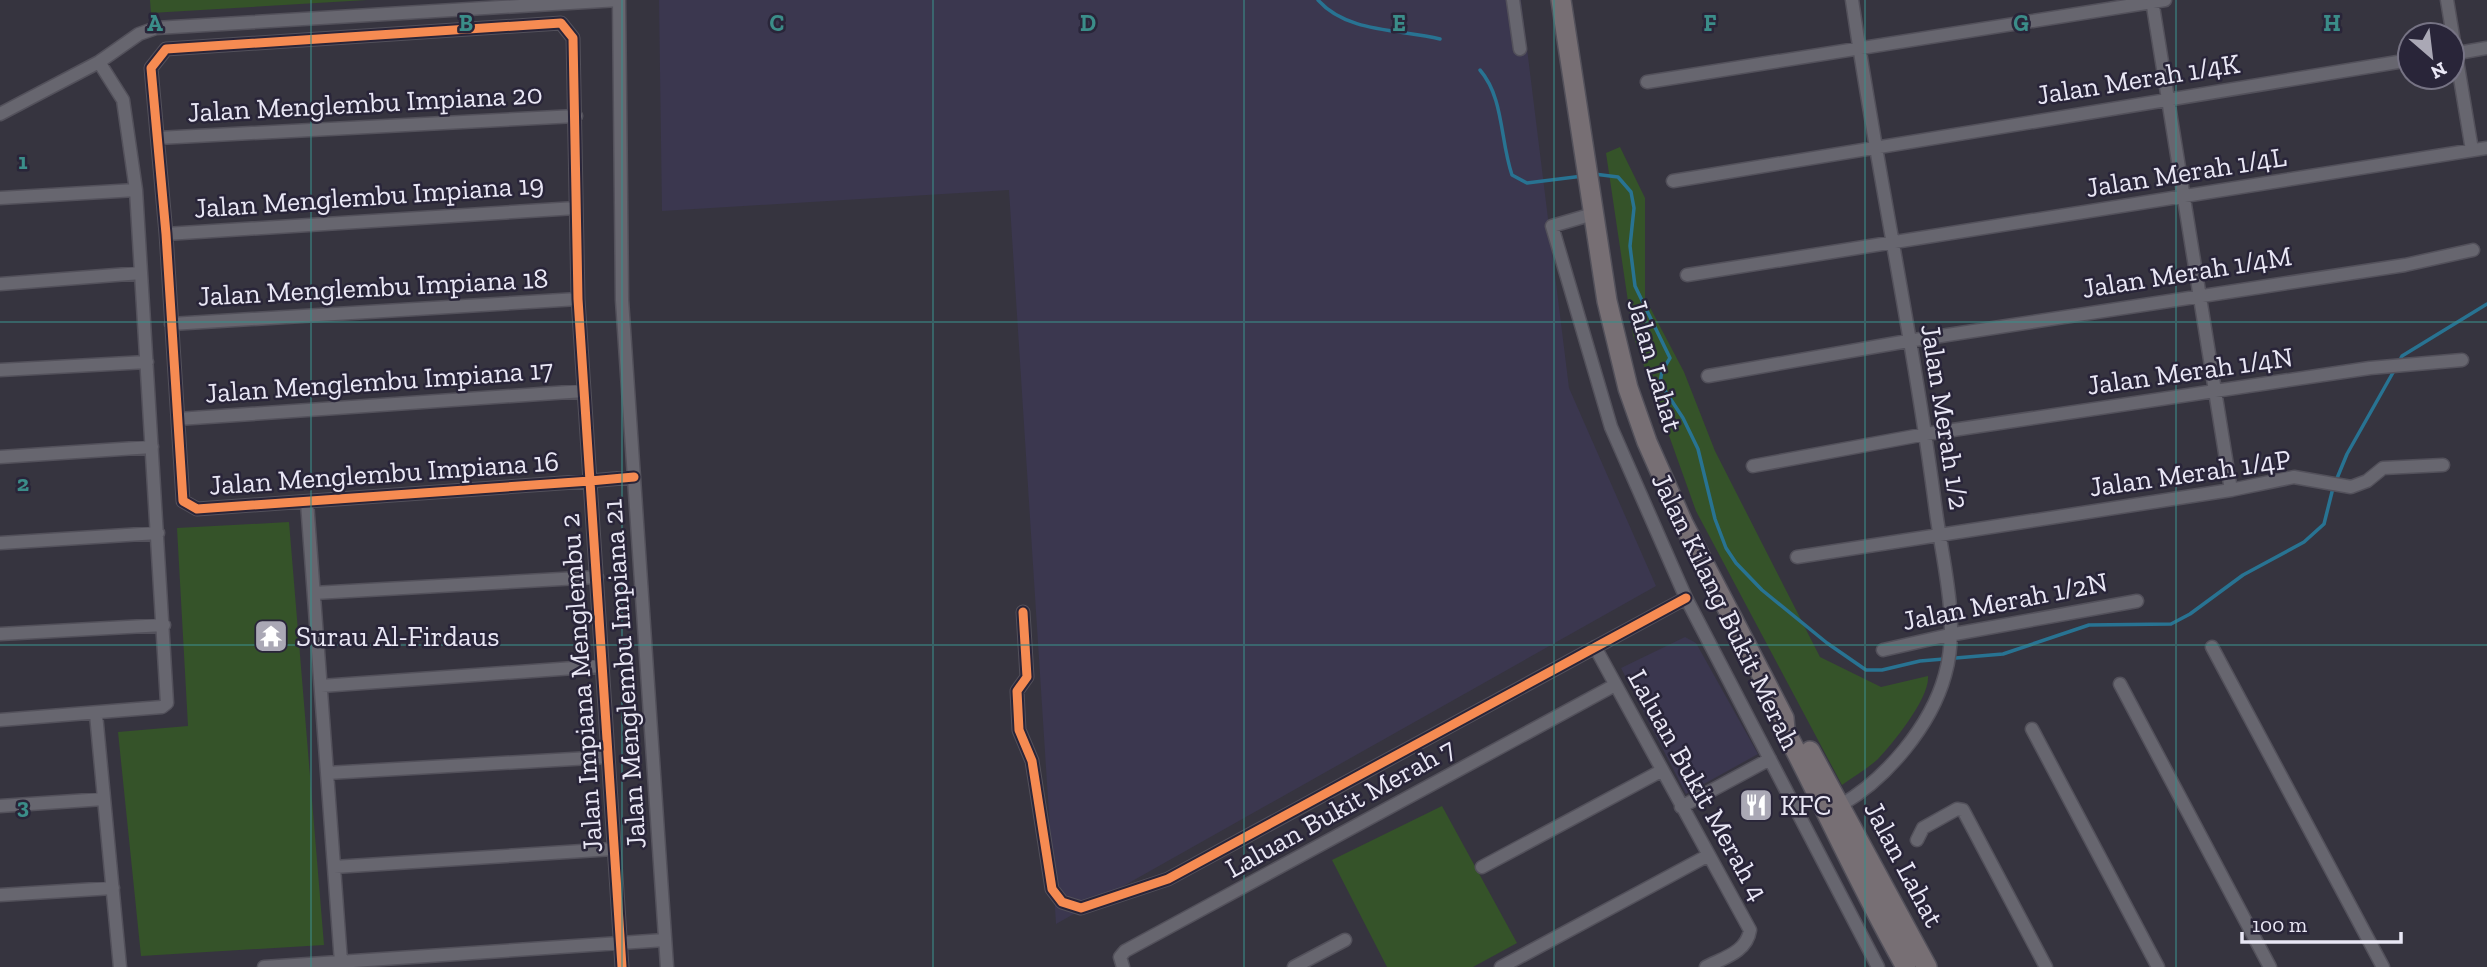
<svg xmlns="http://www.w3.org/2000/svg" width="2487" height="967" font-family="'Zilla Slab',serif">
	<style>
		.built { fill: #3b374f }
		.green { fill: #355329 }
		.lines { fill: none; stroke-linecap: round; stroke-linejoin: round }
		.stream { stroke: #287392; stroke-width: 3.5 }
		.minor-casing { stroke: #53515b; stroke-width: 15 }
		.primary-casing { stroke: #53515b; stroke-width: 22 }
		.minor { stroke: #67666f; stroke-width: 12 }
		.primary { stroke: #776f74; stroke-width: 19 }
		.cycleway-casing { stroke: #292539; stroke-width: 13 }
		.cycleway { stroke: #f68b52; stroke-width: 9 }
		.grid { fill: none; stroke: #3b8d89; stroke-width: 2; stroke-opacity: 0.55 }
		.labels { text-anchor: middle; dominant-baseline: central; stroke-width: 5; stroke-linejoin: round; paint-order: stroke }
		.street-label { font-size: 28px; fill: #e9e7f5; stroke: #292539 }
		.poi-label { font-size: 28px; fill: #e9e7f5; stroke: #292539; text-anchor: start }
		.grid-label { font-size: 23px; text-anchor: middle; font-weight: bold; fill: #3b8d89; stroke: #292539; stroke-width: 5; stroke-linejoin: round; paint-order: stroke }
	</style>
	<rect width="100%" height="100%" fill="#36343f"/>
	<path class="built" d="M659 0H1521L1569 388 1656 586 1056 924 1009 190 662 211Z
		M1685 637 1696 643 1758 754 1686 794 1621 668Z"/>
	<path class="green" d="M150 0H367L151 13Z
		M1620 147 1645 198V298L1684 372 1715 451 1820 657 1881 687 1928 676C1930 698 1893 743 1878 759 1867 769 1853 777 1842 785L1696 511 1633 335 1606 153Z
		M289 522 324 945 141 956 118 732 188 726 177 528Z
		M1442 806 1517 943 1473 967H1387L1332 860Z"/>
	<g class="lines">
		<path class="stream" d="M1318 0C1347 33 1400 29 1440 39
			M1480 70C1504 98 1500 140 1512 175L1527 183 1583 176
			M1594 174 1618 177 1631 192 1634 208 1630 246 1635 286 1670 358 1662 371 1660 383 1683 418 1698 449 1715 519 1726 548 1736 563 1762 590 1827 643 1866 670H1882L1920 661 2003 654 2089 625 2171 624 2190 614 2243 575 2304 542 2324 524 2333 488 2347 454 2395 369
			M2399 362 2402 356 2487 304"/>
		<g class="minor-casing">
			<path id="minor" d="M619 0 622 300 667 967
				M1513 0 1520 49
				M2152 0 2231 490
				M2447 0 2472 150
				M2452 54 2487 48
				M1647 82 2165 0
				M0 114 99 62 139 34 156 28 619 0
				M158 138 576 116
				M1673 181 2410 60
				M0 198 136 190
				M1593 214 1552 226 1611 427 1686 598 1878 967
				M166 234 576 208
				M1687 275 2487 148
				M0 284 141 273
				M171 324 578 299
				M0 370 147 362
				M1708 376 1908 341 2405 265 2473 250
				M178 419 584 391
				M0 457 152 447
				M1753 466 1926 434 2370 368 2462 360
				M307 502 341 962
				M0 543 158 533
				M1797 557 2231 490 2294 477 2351 487 2367 481 2383 468 2443 465
				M314 593 597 577
				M1023 612 1027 677 1017 691 1019 730 1032 761 1052 889 1062 902 1081 908 1168 879 1686 598
				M0 634 164 625
				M1595 647 1750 930C1747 952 1723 958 1706 967
				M2212 647 2383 967
				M1883 650 1949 635 2137 601
				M2120 684 2270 967
				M321 686 602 666
				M96 714 120 967
				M0 720 162 707 167 703 136 190 123 100 99 62
				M2032 729 2158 967
				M327 773 608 757
				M1841 805C1886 779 1931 726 1945 675 1960 624 1943 564 1936 512 1914 341 1877 171 1852 0
				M0 806 104 799
				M1681 807 1770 759
				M1917 840 1923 828 1957 809 1963 810 2046 967
				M334 867 614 849
				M1482 867 1661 771
				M0 895 113 888
				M264 967 665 940
				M622 967 578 299 573 38 561 23 166 49 151 68 166 234 183 501 197 509 590 481 634 477
				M1123 967 1120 957 1125 951 1615 685
				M1294 967 1345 940
				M1501 967 1707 856"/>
		</g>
		<g class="primary-casing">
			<path id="primary" d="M1561 0 1607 301 1628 388 1647 442 1683 523 1784 718 1785 730C1826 809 1862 890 1906 967
				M1810 751 1927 967"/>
		</g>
		<use href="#minor" class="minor"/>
		<use href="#primary" class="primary"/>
		<g class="cycleway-casing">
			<path id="cycleway" d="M1023 612 1027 677 1017 691 1019 730 1032 761 1052 889 1062 902 1081 908 1168 879 1686 598
				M622 967 578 299 573 38 561 23 166 49 151 68 166 234 183 501 197 509 590 481 634 477"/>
		</g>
		<use href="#cycleway" class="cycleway"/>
	</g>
	<path class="grid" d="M311 0V967M622 0V967M933 0V967M1244 0V967M1554 0V967M1865 0V967M2176 0V967M0 322H2487M0 645H2487"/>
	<defs>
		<g id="temple-square" transform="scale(1.75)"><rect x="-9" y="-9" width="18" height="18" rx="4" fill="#aaa8b5" stroke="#292539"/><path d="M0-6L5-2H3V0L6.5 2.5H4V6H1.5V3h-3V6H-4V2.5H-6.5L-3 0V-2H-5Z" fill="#fff"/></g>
		<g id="restaurant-square" transform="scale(1.75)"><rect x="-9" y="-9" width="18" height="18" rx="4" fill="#aaa8b5" stroke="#292539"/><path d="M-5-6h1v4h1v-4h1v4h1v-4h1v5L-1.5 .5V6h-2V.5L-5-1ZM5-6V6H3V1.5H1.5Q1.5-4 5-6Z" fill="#fff"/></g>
	</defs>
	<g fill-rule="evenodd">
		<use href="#temple-square" x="271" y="636"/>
		<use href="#restaurant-square" x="1756" y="805"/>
	</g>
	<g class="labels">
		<g class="street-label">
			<text transform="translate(2138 79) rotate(-9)">Jalan Merah 1/4K</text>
			<text transform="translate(365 103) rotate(-3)">Jalan Menglembu Impiana 20</text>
			<text transform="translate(2186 172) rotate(-9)">Jalan Merah 1/4L</text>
			<text transform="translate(369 196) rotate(-4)">Jalan Menglembu Impiana 19</text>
			<text transform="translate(2187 272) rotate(-9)">Jalan Merah 1/4M</text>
			<text transform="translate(373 287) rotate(-3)">Jalan Menglembu Impiana 18</text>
			<text transform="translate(1655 365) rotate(74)">Jalan Lahat</text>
			<text transform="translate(2190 371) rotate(-8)">Jalan Merah 1/4N</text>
			<text transform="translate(379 381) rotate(-4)">Jalan Menglembu Impiana 17</text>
			<text transform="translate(1945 417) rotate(81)">Jalan Merah 1/2</text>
			<text transform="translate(384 473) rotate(-4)">Jalan Menglembu Impiana 16</text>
			<text transform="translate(2190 473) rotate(-8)">Jalan Merah 1/4P</text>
			<text transform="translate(2005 601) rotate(-11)">Jalan Merah 1/2N</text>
			<text transform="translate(1726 611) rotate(64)">Jalan Kilang Bukit Merah</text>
			<text transform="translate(624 674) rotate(-94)">Jalan Menglembu Impiana 21</text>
			<text transform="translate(581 683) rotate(-94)">Jalan Impiana Menglembu 2</text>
			<text transform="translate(1698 785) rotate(61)">Laluan Bukit Merah 4</text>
			<text transform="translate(1340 808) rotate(-29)">Laluan Bukit Merah 7</text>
			<text transform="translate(1904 864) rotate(62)">Jalan Lahat</text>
		</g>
		<g class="poi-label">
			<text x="296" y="636">Surau Al-Firdaus</text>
			<text x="1780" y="805">KFC</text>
		</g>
	</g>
	<g class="grid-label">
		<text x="155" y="31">A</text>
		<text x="466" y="31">B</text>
		<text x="777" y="31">C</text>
		<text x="1088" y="31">D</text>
		<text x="1399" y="31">E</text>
		<text x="1710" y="31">F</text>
		<text x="2021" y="31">G</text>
		<text x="2332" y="31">H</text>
		<text x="23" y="169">1</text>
		<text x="23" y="491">2</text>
		<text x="23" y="814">3</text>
	</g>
	<g transform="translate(2431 56) rotate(152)"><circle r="33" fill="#292539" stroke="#767384" stroke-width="2"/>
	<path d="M0-5L12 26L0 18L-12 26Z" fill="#aaa8b5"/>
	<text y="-10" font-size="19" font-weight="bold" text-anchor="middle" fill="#e9e7f5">N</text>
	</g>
	<path d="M2242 932v10h159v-10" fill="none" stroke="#e9e7f5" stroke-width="3.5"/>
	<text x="2252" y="932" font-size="21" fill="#e9e7f5" stroke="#292539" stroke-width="5" paint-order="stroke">100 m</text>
</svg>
